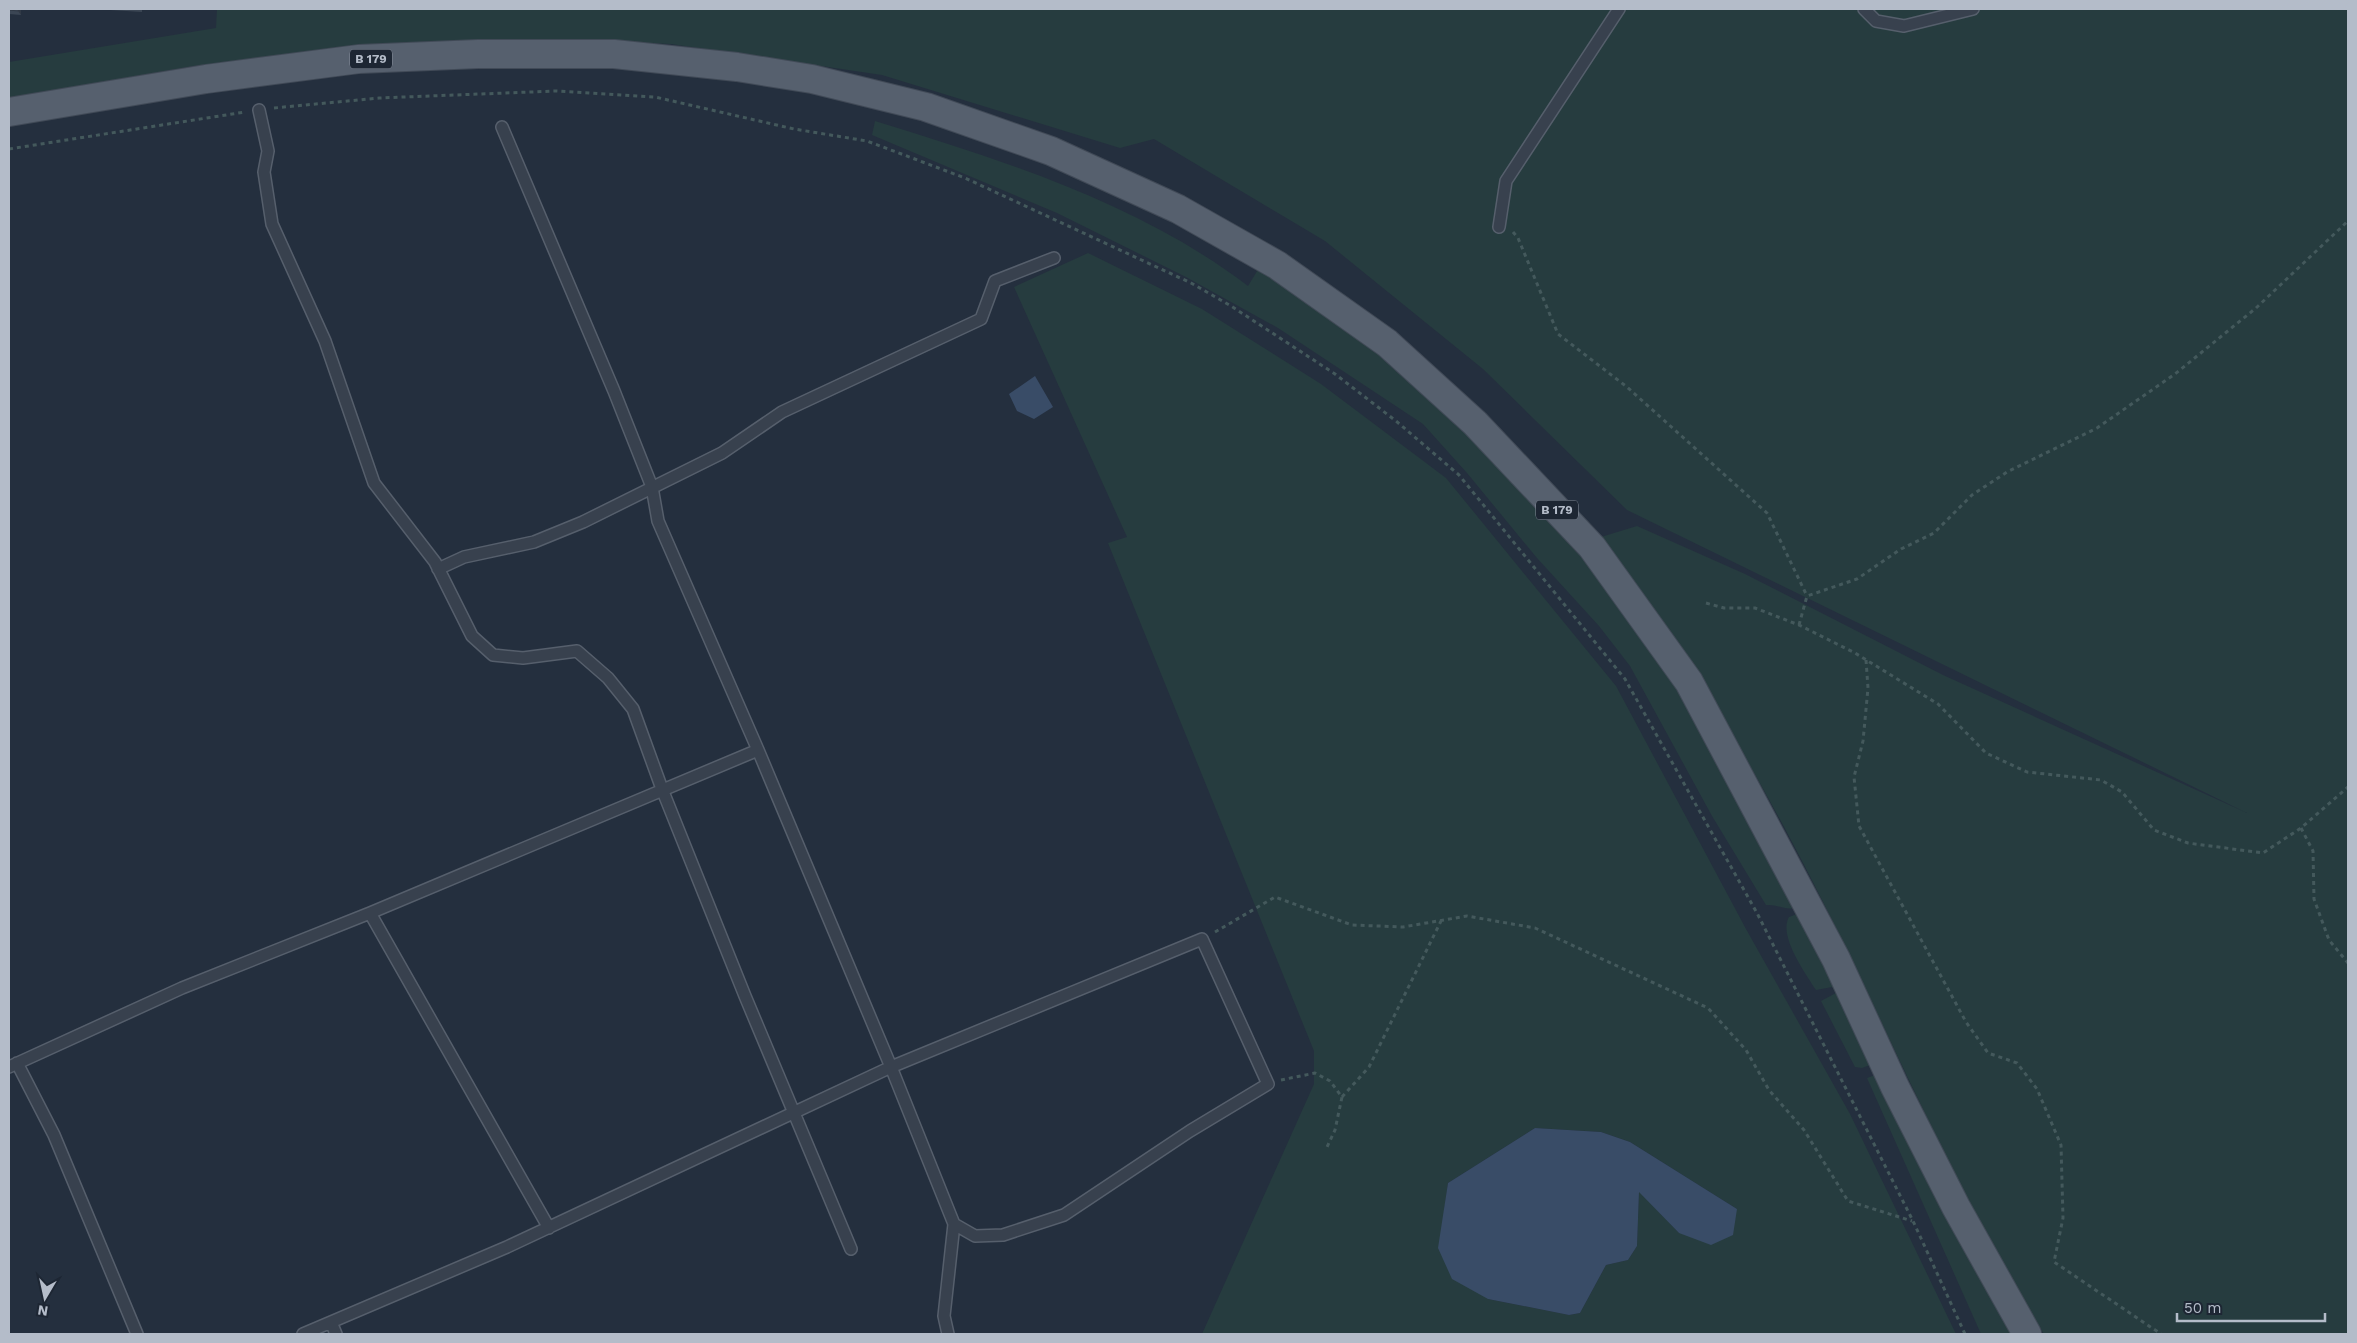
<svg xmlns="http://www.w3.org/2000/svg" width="2357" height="1343" font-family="'Work Sans',sans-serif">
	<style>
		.green { fill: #263c3f; fill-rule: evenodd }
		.water { fill: #394c67 }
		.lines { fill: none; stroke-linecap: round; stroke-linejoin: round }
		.service-casing { stroke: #565f6c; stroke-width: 14 }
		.primary-casing { stroke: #414a57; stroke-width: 30 }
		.path { stroke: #44595c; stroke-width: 3; stroke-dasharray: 4 4; stroke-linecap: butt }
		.service { stroke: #38414e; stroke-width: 11 }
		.primary { stroke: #56606e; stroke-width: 28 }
		.wall { fill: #3b4654 }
		.shaded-wall { fill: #303945 }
		.building { fill: #455162; stroke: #303945 }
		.labels { text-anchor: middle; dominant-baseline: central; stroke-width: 5; stroke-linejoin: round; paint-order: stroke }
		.shield { fill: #1d2633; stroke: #878f9c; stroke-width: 1 }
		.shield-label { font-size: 12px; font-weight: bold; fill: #b4bcc9 }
	</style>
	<rect width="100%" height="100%" fill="#242f3e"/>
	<path class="green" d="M217 9H2348V1334H2044C1946 1177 1878 1003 1791 840 1735 734 1670 635 1601 537L1637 526 1745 574 1943 675 2247 813 1627 510 1483 369 1325 241 1154 139 1120 148 882 75 671 44 557 39 389 44 194 66 9 98V62L216 28Z
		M875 121C1004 161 1139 203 1248 286L1259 268 1375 349 1433 398 1575 547 1659 660 1735 783 2013 1334H1981L1867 1078 1875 1075 1870 1065 1862 1068 1855 1067 1821 1001 1836 993 1832 987 1816 990C1806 974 1778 936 1789 917L1797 914 1795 908C1784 910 1777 904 1766 905L1712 816 1630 666 1599 626 1537 558 1467 473 1423 424 1278 328 1186 277 1057 213 872 135Z
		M1088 253 1202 309 1321 384 1446 478 1616 686 1746 929 1850 1114 1956 1334H1202L1314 1084V1051L1108 543 1127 537 1014 287ZM1535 1128 1601 1132 1630 1142 1737 1209 1679 1233 1639 1191 1637 1246 1628 1260 1606 1265 1580 1313 1569 1315 1488 1299 1444 1212 1448 1183Z"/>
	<path class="water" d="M1035 376 1053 407 1034 419 1017 411 1009 394Z
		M1535 1128 1601 1132 1630 1142 1737 1209 1733 1235 1711 1245 1679 1233 1639 1192 1637 1246 1628 1260 1606 1265 1580 1313 1569 1315 1488 1299 1452 1279 1438 1248 1448 1183Z"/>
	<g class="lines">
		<g class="service-casing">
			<path id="service" d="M1864 9 1876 21 1904 26 1973 9
				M259 110 268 151 264 172 272 224 325 341 374 483 435 562 472 636 493 655 523 658 577 651 608 678 633 709 662 789 745 996 851 1249
				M502 127 614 391 652 487 658 521 758 750 891 1067 954 1224 944 1316 948 1334
				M1499 227 1506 181 1619 9
				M438 569 464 557 534 542 583 522 722 453 782 412 981 319 995 281 1054 258
				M370 913 549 1228
				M17 1063 54 1135 137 1334
				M9 1067 182 988 370 913 758 750
				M331 1322 336 1334
				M303 1334 507 1247 891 1067 1202 939 1268 1084 1190 1131 1064 1215 1003 1235 975 1236 954 1224"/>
		</g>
		<g class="primary-casing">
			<path id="primary" d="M9 112 206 79 359 59 478 54H614L737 67 812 79 926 107 1051 151 1178 209 1277 265 1387 343 1475 423 1592 547 1689 682 1836 959 1895 1087 1956 1207 2027 1334"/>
		</g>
		<path class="path" d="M274 108 379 98 556 91 655 97 794 129 867 141 965 178 1191 283 1231 306 1335 374 1396 421 1459 475 1625 679 1757 913 1913 1221 1965 1334
			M9 149 245 112
			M1513 232 1518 238 1558 334 1627 387 1767 513 1807 596
			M1706 603 1724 608H1755L1799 625 1855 653 1938 704 1986 753 2027 772 2101 780 2122 792 2154 830 2188 843 2263 853 2301 828 2348 787
			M1799 625 1807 596 1857 579 1901 549 1934 533 1972 495 2007 472 2097 428 2175 374 2256 308 2348 221
			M1866 660 1868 688 1863 741 1854 777 1859 826 1966 1022 1988 1053 2017 1063 2037 1089 2061 1145 2063 1218 2054 1262 2161 1334
			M2301 828 2313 851 2314 899 2329 940 2348 963
			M1215 932 1275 897 1352 925 1403 927 1467 916 1535 928 1708 1008 1746 1050 1769 1090 1804 1130 1848 1201 1912 1221
			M1281 1080 1315 1073 1330 1081 1342 1097 1335 1130 1327 1147
			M1342 1097 1369 1067 1441 921"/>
		<use href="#service" class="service"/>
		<use href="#primary" class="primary"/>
	</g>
	<path class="wall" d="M9 9H21V15L9 14Z
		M94 9H142V12Z"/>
	<path class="shaded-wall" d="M18 9H21V15L18 11Z"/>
	<path class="building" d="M9 9H18V11L9 10Z"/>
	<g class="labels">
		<g class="shield">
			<rect x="350" y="49.5" width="42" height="19" rx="4"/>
			<rect x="1536" y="500.5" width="42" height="19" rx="4"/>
		</g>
		<g class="shield-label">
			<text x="371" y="59">B 179</text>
			<text x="1557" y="510">B 179</text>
		</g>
	</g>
	<rect width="2357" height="1343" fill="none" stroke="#b4bcc9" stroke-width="20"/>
	<g transform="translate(45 1298) rotate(189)" stroke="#1d2633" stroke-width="4" paint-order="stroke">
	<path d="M0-4L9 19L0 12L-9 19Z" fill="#b4bcc9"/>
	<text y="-8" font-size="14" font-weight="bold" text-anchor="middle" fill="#b4bcc9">N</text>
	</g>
	<path d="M2177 1313v8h148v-8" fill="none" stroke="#b4bcc9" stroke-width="2.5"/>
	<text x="2184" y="1313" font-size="15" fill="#b4bcc9" stroke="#1d2633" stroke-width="4" paint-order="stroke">50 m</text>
</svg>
